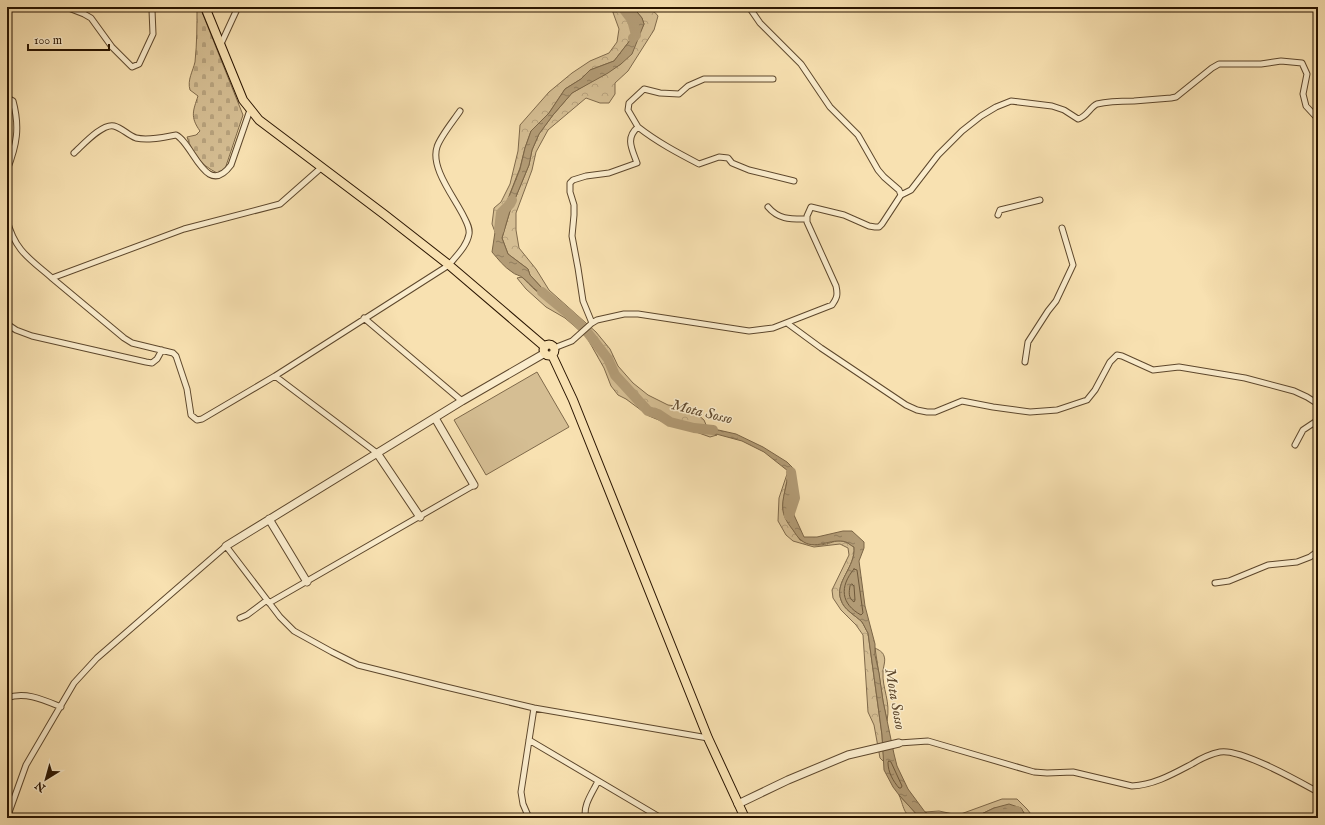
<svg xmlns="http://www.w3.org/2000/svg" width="1325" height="825" font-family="'IM FELL English',serif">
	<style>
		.grass { fill: #d5be93; stroke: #7f694a }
		.forest { fill: url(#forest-crowns); stroke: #7f694a }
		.cemetery { fill: url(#cemetery-stones); stroke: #7f694a }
		.water { fill: url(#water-ripples); stroke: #7b6546 }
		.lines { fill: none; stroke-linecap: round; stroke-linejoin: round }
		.shore { stroke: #6e583a; stroke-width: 1 }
		.river { stroke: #b29b75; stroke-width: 10 }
		.minor-casing { stroke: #5d472c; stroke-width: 7 }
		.tertiary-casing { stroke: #5d472c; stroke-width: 9 }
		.primary-casing { stroke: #291400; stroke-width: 10 }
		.minor { stroke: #faeccc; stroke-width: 5 }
		.tertiary { stroke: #faeccc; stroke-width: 7 }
		.primary { stroke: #f8e1b1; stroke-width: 8 }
		.labels { text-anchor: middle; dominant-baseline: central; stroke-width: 3; stroke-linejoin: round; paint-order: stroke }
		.water-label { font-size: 15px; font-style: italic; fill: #604a2f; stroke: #faeccc }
	</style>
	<defs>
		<pattern id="forest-crowns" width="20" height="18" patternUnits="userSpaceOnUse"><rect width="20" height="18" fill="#d5be93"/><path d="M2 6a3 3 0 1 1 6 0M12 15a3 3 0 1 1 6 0" fill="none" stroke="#b7a27d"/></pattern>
		<pattern id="cemetery-stones" width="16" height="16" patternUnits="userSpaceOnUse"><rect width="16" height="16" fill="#d5be93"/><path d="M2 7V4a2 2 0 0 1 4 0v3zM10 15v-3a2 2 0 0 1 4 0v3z" fill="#b7a27d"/></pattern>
		<pattern id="water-ripples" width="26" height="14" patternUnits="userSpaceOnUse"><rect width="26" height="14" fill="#b29b75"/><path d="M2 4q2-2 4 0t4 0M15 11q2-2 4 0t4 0" fill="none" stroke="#917d5e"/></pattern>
	</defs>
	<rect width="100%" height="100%" fill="#f8e1b1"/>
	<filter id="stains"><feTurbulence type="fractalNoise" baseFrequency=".005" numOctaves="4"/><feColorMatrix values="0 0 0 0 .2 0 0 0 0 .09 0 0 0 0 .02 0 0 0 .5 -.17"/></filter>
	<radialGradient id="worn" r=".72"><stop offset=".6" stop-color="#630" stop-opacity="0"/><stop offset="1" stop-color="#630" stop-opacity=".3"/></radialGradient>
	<path class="grass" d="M537 372 569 427 486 475 454 420Z
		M1002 799H1017L1027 809 1034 818H1027L1021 808H994L973 818H935L925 812 939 811 958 815Z"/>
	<path class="forest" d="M611 7H624L629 11 634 22 631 39 614 61 590 70 581 79 565 89 549 113 531 131 525 148 520 168 495 232 492 224 494 208 501 202 510 184 518 151 520 125 549 92 572 73 590 61 609 53 617 42 619 29Z
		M633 7C646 7 649 5 658 16L654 30 628 71 615 83V94L609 103H600L586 98 548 130 536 152 532 170 516 213V230L519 248 536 269 549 290 596 332 610 349 618 366 633 383 648 395 668 405 690 408 704 420 707 427 694 425 705 431 717 435 710 437 682 427 671 425 649 416 626 399 618 395 611 386 604 368 586 336 565 318 546 307 526 289 517 278 522 277C530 285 541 298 553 300L530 275 528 269 508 254 502 238 510 211 529 165 532 150 539 134 553 115 572 93 621 64 638 36 644 24 642 18Z
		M788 471C788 483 780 504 784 513 787 522 795 532 800 540 805 542 811 545 816 545 833 546 836 534 854 547 856 567 834 582 841 600 844 610 855 615 862 622 864 625 866 630 868 633L882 735 884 762 880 758 874 725 868 712 863 635 856 625 841 610 833 598 832 590 849 555 848 548 840 544 814 547 793 541 786 535 778 521 779 498Z
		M875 648C879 650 883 652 884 656 886 661 883 667 883 672 882 689 891 701 887 721L883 701Z
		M899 795 920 818C903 818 905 809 899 795Z"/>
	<path class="cemetery" d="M197 7H200L243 115 225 169 217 173C200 164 193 155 187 137L196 135 200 131C190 117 193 111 198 96L190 90C187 80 193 71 195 62 197 43 197 25 197 7Z"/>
	<path class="water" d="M624 7H633L642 18 644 24 632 54 621 64 608 73 572 93 553 115 539 134 532 150 529 165 510 211 502 238 508 254 528 269 530 275 553 300C541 298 532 285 523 278 520 275 515 275 512 272 504 267 498 259 492 252L495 232 520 169 525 148 531 131 549 113 565 89 581 79 590 70 614 61 631 39 634 22 629 11Z
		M692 424 736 434 763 447 787 462 793 468 795 477 792 488 794 515 804 537H817L843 531H852L864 542V548L859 561 865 606 875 644V655L879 673 883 701 894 754 897 766 908 789 925 812 935 818H920L899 795 893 787 884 770 882 735 868 633C866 630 864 625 862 622 855 615 844 610 841 600 834 582 856 567 854 547 851 546 849 543 846 542 831 537 815 552 801 540 798 538 795 533 793 530 789 525 784 518 783 511 781 498 788 485 788 471L764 452 742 441 705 431Z
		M1009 804 1021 808 1027 818H1018L1016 814 1006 812 996 818H973L994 808Z"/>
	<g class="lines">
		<path class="shore" d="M854 569 857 570 863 613 861 615C841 604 839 587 854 569Z
			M852 584 854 586 855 600 854 602C848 598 849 592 850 586Z
			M889 761 891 762 902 786 901 788H899C893 781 888 772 888 763Z"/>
		<path class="river" d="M622 7 632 20 636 35 633 38
			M499 230 501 213 510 204 512 200
			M542 292 571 316 588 333 608 359 615 375 648 411 658 414 670 422 694 428 713 430
			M789 516 795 498 791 472
			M990 818 1017 811 1019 818"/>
		<g class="minor-casing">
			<path id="minor" d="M66 7 84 14 91 18 112 47 132 67 139 64 153 34 152 10 153 7
				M749 7 760 23 801 64 830 107 858 135 878 170 884 177 899 190 901 195
				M220 46 238 7
				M7 98 13 101C20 127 17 145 7 170
				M638 127C657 142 678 153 699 164L719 157 728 158 732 163 749 170 794 181
				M74 153C82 146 102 123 114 126 122 128 128 135 136 138 149 141 164 137 176 135 193 143 206 199 231 165L250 110
				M322 167 280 204 184 229 52 278 124 338 132 343 173 353 176 356 187 389 191 415 197 420 202 419 275 376 377 453
				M768 207C779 220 791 219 807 219
				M998 215 1000 210 1040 200
				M7 220C15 251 30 259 52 278
				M364 318 462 401
				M592 323 583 301 578 268 572 236 574 215V205L570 192V183L573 180 586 176 609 173 637 163C632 149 625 138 638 127L628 110 629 103 644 89 660 93 679 94 688 86 704 79H773
				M787 323 821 348 906 405 917 410 927 412H935L962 401 993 407 1030 412 1057 410 1087 400 1095 390 1110 362 1117 355 1122 356 1153 370 1179 367 1245 378 1294 391 1307 397 1318 404
				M7 324 16 330 32 336 146 362 152 363 157 359 162 350
				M554 348 572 341 592 323 597 320 624 314H638L749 331 773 328 832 305C837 298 838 295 836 286L807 222V216L811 207 844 215 869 226 875 227H879L882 224 901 195 911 190 938 155 962 131 981 116 996 107 1011 101 1052 106 1064 110 1078 119C1087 117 1090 107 1097 104 1109 101 1122 101 1134 101 1146 100 1159 99 1171 98L1176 97 1212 68 1219 64H1261L1281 61 1302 63 1307 74 1303 94 1306 106 1318 119
				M1025 362 1028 342 1048 311 1056 301 1073 265 1062 228
				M275 376 449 265C456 256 467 246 469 234 470 228 467 223 464 217 455 198 430 168 437 147 440 137 454 120 460 111
				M1295 445 1303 430 1318 420
				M1215 583 1229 581 1268 565 1297 562 1310 557 1318 551
				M269 603 474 485
				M240 618 247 615 267 600
				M7 698C25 691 44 700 61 707
				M529 740 661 818
				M899 743 928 741 1034 772 1047 773 1073 772 1132 786C1154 785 1173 774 1192 764 1200 759 1210 754 1220 752 1240 748 1298 781 1318 792
				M7 818 26 765 74 683 97 658 226 546 280 617 294 631 332 652 358 665 442 686 534 708 708 738
				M529 818 523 804 521 792 534 708
				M586 818C582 806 593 792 598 781"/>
		</g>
		<g class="tertiary-casing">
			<path id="tertiary" d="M435 418 474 485
				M377 453 420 517
				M269 519 307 582
				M226 546 462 401 545 353
				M738 804 788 780 848 755 899 743"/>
		</g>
		<g class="primary-casing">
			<path id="primary" d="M205 7 243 100 259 120 385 215 449 265 545 347
				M543.5 350a5.5 5.5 0 1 1 11 0a5.5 5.5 0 1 1-11 0Z
				M552 355 573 400 708 738 745 818"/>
		</g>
		<use href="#minor" class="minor"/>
		<use href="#tertiary" class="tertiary"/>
		<use href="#primary" class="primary"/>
	</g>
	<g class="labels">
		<g class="water-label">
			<text transform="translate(702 412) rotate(14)">Mota Sosso</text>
			<text transform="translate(895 699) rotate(80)">Mota Sosso</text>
		</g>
	</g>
	<rect width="1325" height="825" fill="none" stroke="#f8e1b1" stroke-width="24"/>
	<rect x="8" y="8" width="1309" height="809" fill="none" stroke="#291400" stroke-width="2"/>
	<rect x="12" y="12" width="1301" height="801" fill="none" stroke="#291400"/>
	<g transform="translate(46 779) rotate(217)" stroke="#faeccc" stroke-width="3" paint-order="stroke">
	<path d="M0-3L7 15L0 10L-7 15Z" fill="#291400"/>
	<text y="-6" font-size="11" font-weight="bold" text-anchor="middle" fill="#291400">N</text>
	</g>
	<path d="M28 44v6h81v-6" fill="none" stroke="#291400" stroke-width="2"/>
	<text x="34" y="44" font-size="12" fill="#291400" stroke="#faeccc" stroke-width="3" paint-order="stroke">100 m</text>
	<rect width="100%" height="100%" filter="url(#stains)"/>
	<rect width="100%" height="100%" fill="url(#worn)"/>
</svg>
